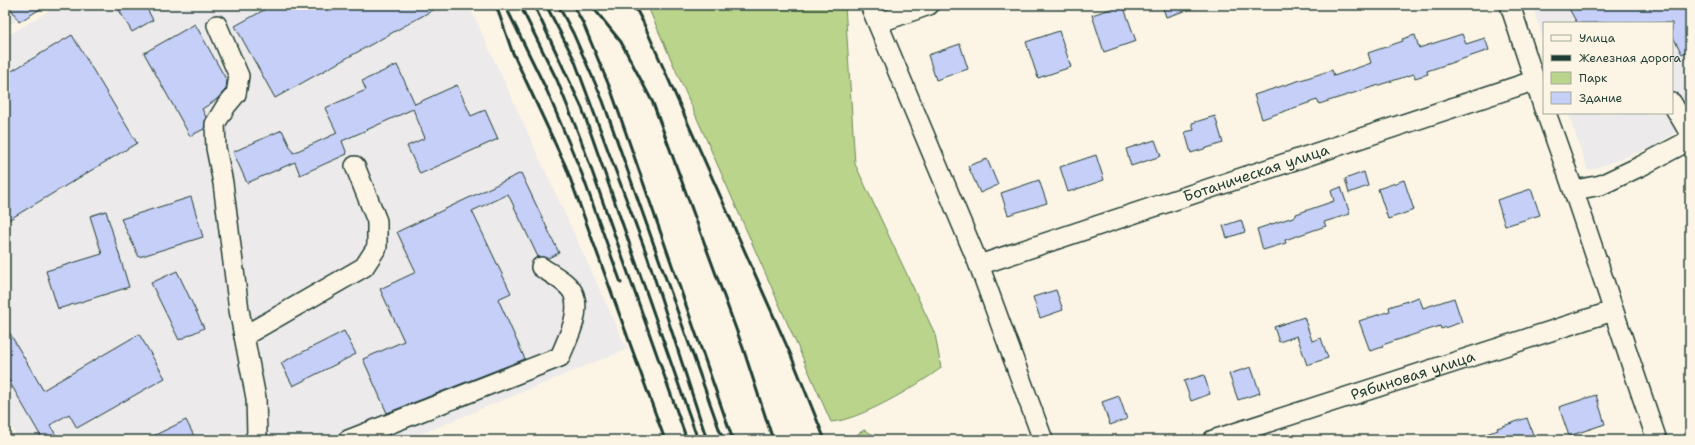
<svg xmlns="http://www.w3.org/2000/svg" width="1695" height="445" font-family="'Shantell Sans',sans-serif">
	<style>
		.built { fill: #eceaea }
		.green { fill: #bbd48b; stroke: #6d8860 }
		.building { fill: #c6cff7; stroke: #1f3d34 }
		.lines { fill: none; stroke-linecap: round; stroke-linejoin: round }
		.minor-casing { stroke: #1f3d34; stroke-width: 22 }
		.minor { stroke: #fcf5e5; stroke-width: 19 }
		.rail { stroke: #1f3d34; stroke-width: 3 }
		.labels { text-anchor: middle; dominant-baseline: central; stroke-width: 4; stroke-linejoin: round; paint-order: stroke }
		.street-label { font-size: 15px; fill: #1f3d34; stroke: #fcf5e5 }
	</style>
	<rect width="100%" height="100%" fill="#fcf5e5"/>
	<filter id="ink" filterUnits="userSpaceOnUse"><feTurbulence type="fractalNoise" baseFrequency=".025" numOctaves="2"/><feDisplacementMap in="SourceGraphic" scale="8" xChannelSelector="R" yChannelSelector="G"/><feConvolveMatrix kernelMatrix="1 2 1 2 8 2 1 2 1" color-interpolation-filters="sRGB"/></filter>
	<g filter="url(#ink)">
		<path class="built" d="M5 5H42L5 27Z
			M59 5H469L627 349 406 440H19L5 416V37Z
			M1532 5H1690V122L1655 146 1588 171 1568 113H1672V23H1544V41Z"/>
		<path class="green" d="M647 5H845L855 164 935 334 941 368C917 386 860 420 831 422Z
			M864 430 884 440H849Z"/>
		<path class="building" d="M9 5H47L19 22Z
			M116 5H145L153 20 132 32Z
			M262 5H442L275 98 235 26 264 10Z
			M1123 5 1136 41 1104 52 1092 15Z
			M1162 5H1196L1197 7 1166 17Z
			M1567 5H1690V50L1682 54 1672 35V23H1577Z
			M195 24 227 81 226 89 216 100 202 109 206 117 204 129 190 136 144 53Z
			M1059 31 1071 67 1038 78 1026 42Z
			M1462 34 1466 44 1485 38 1489 50 1427 71 1428 74 1415 78 1414 74 1319 104 1317 100 1262 119 1254 95 1332 70 1334 76 1371 63 1368 53 1403 41 1402 39 1415 35 1419 48Z
			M72 35 137 143 5 222V75Z
			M960 44 968 69 936 80 928 55Z
			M397 65 415 104 457 85 471 116 485 110 498 139 420 174 407 146 425 138 413 109 342 141 347 154 300 175 295 162 247 183 233 152 282 130 293 153 337 133 325 108 366 90 362 81Z
			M1215 116 1223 143 1191 153 1185 132 1194 130 1192 123Z
			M1155 140 1161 156 1131 166 1126 149Z
			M1096 155 1104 180 1068 192 1060 167Z
			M987 159 998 185 980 193 968 166Z
			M1364 172 1368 186 1349 193 1345 179Z
			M521 173 559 253 548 258 538 257 508 194 472 211 511 293 498 299 525 359 387 413 363 359 404 341 380 289 416 272 397 232Z
			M1039 180 1047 203 1008 215 1001 193Z
			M1404 180 1414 210 1388 219 1378 189Z
			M1341 187 1350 214 1324 222 1326 226 1285 240 1286 243 1263 250 1257 229 1296 216V214L1334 201 1331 191Z
			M1531 189 1540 215 1505 226 1497 200Z
			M191 197 203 237 139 257 121 219Z
			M106 211 129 287 58 309 46 271 102 254 90 216Z
			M1241 220 1245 232 1227 238 1223 226Z
			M177 271 204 328 179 340 151 283Z
			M1056 290 1063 310 1040 318 1033 297Z
			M1419 297 1423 308 1454 298 1462 322 1441 329 1440 326 1382 345 1383 347 1370 351 1359 321 1390 311 1389 307Z
			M1304 317 1312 341 1321 338 1328 358 1307 365 1297 336 1279 342 1274 327Z
			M5 325 43 390 139 334 165 378 77 428 69 414 50 425 59 440H43L5 374Z
			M344 331 356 354 293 386 281 363Z
			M1251 367 1260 393 1238 400 1229 374Z
			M1204 375 1210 394 1191 401 1184 381Z
			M1596 395 1605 424 1569 436 1559 407Z
			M1119 396 1127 419 1110 425 1102 402Z
			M1527 418 1535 440H1474V438L1498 430 1497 428Z
			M186 420 196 440H145Z"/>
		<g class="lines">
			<g class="minor-casing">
				<g id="minor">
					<path d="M870 5 979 265 1043 440"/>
					<path d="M1510 5 1544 109"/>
					<path d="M878 23 929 5"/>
					<path d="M217 25 239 76 236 94 226 106 215 124 216 148 223 183 239 310 256 398 257 435 254 440"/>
					<path d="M1672 103 1690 134"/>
					<path d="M1546 113C1586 221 1619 331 1657 440"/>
					<path d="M1575 190 1601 185 1641 166 1690 140"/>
					<path id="s1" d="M979 265 1533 81"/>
					<path d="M244 336 364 267 377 247V221L355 166"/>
					<path d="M348 440 560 357C567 339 581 315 574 295 570 283 551 274 541 267"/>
					<path id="s2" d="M1213 440 1613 311"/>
				</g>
			</g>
			<use href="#minor" class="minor"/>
			<path class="rail" d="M496 5 512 51 566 167 665 440
				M505 5 547 91 582 174 621 283
				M520 5 557 80 581 140 687 440
				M534 5 582 108 698 440
				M546 5 574 59 647 255 707 440
				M558 5 573 33 603 101 723 440
				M573 5 583 23 612 93 733 440
				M591 5 621 42 653 103 743 348 773 440
				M634 5 643 22 790 353 825 440"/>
		</g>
	</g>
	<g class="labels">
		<g class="street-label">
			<text stroke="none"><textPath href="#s1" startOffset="292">Ботаническая улица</textPath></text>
			<text stroke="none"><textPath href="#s2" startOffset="210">Рябиновая улица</textPath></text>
		</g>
	</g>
	<rect width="1695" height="445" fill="none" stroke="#fcf5e5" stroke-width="20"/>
	<rect x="10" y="10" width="1675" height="425" fill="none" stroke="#1f3d34" stroke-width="1.5" filter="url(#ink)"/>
	<rect x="1543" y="22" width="130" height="92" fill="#fcf5e5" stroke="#a4ab9e"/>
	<rect x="1551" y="35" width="20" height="6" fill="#fcf5e5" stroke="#a4ab9e"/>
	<text x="1579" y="42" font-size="12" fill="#1f3d34">Улица</text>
	<rect x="1551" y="55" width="20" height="6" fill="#1f3d34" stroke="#a4ab9e"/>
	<text x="1579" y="62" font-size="12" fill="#1f3d34">Железная дорога</text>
	<rect x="1551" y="72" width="20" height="12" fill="#bbd48b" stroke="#a4ab9e"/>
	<text x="1579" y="82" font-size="12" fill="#1f3d34">Парк</text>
	<rect x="1551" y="92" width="20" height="12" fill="#c6cff7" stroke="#a4ab9e"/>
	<text x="1579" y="102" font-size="12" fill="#1f3d34">Здание</text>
</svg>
